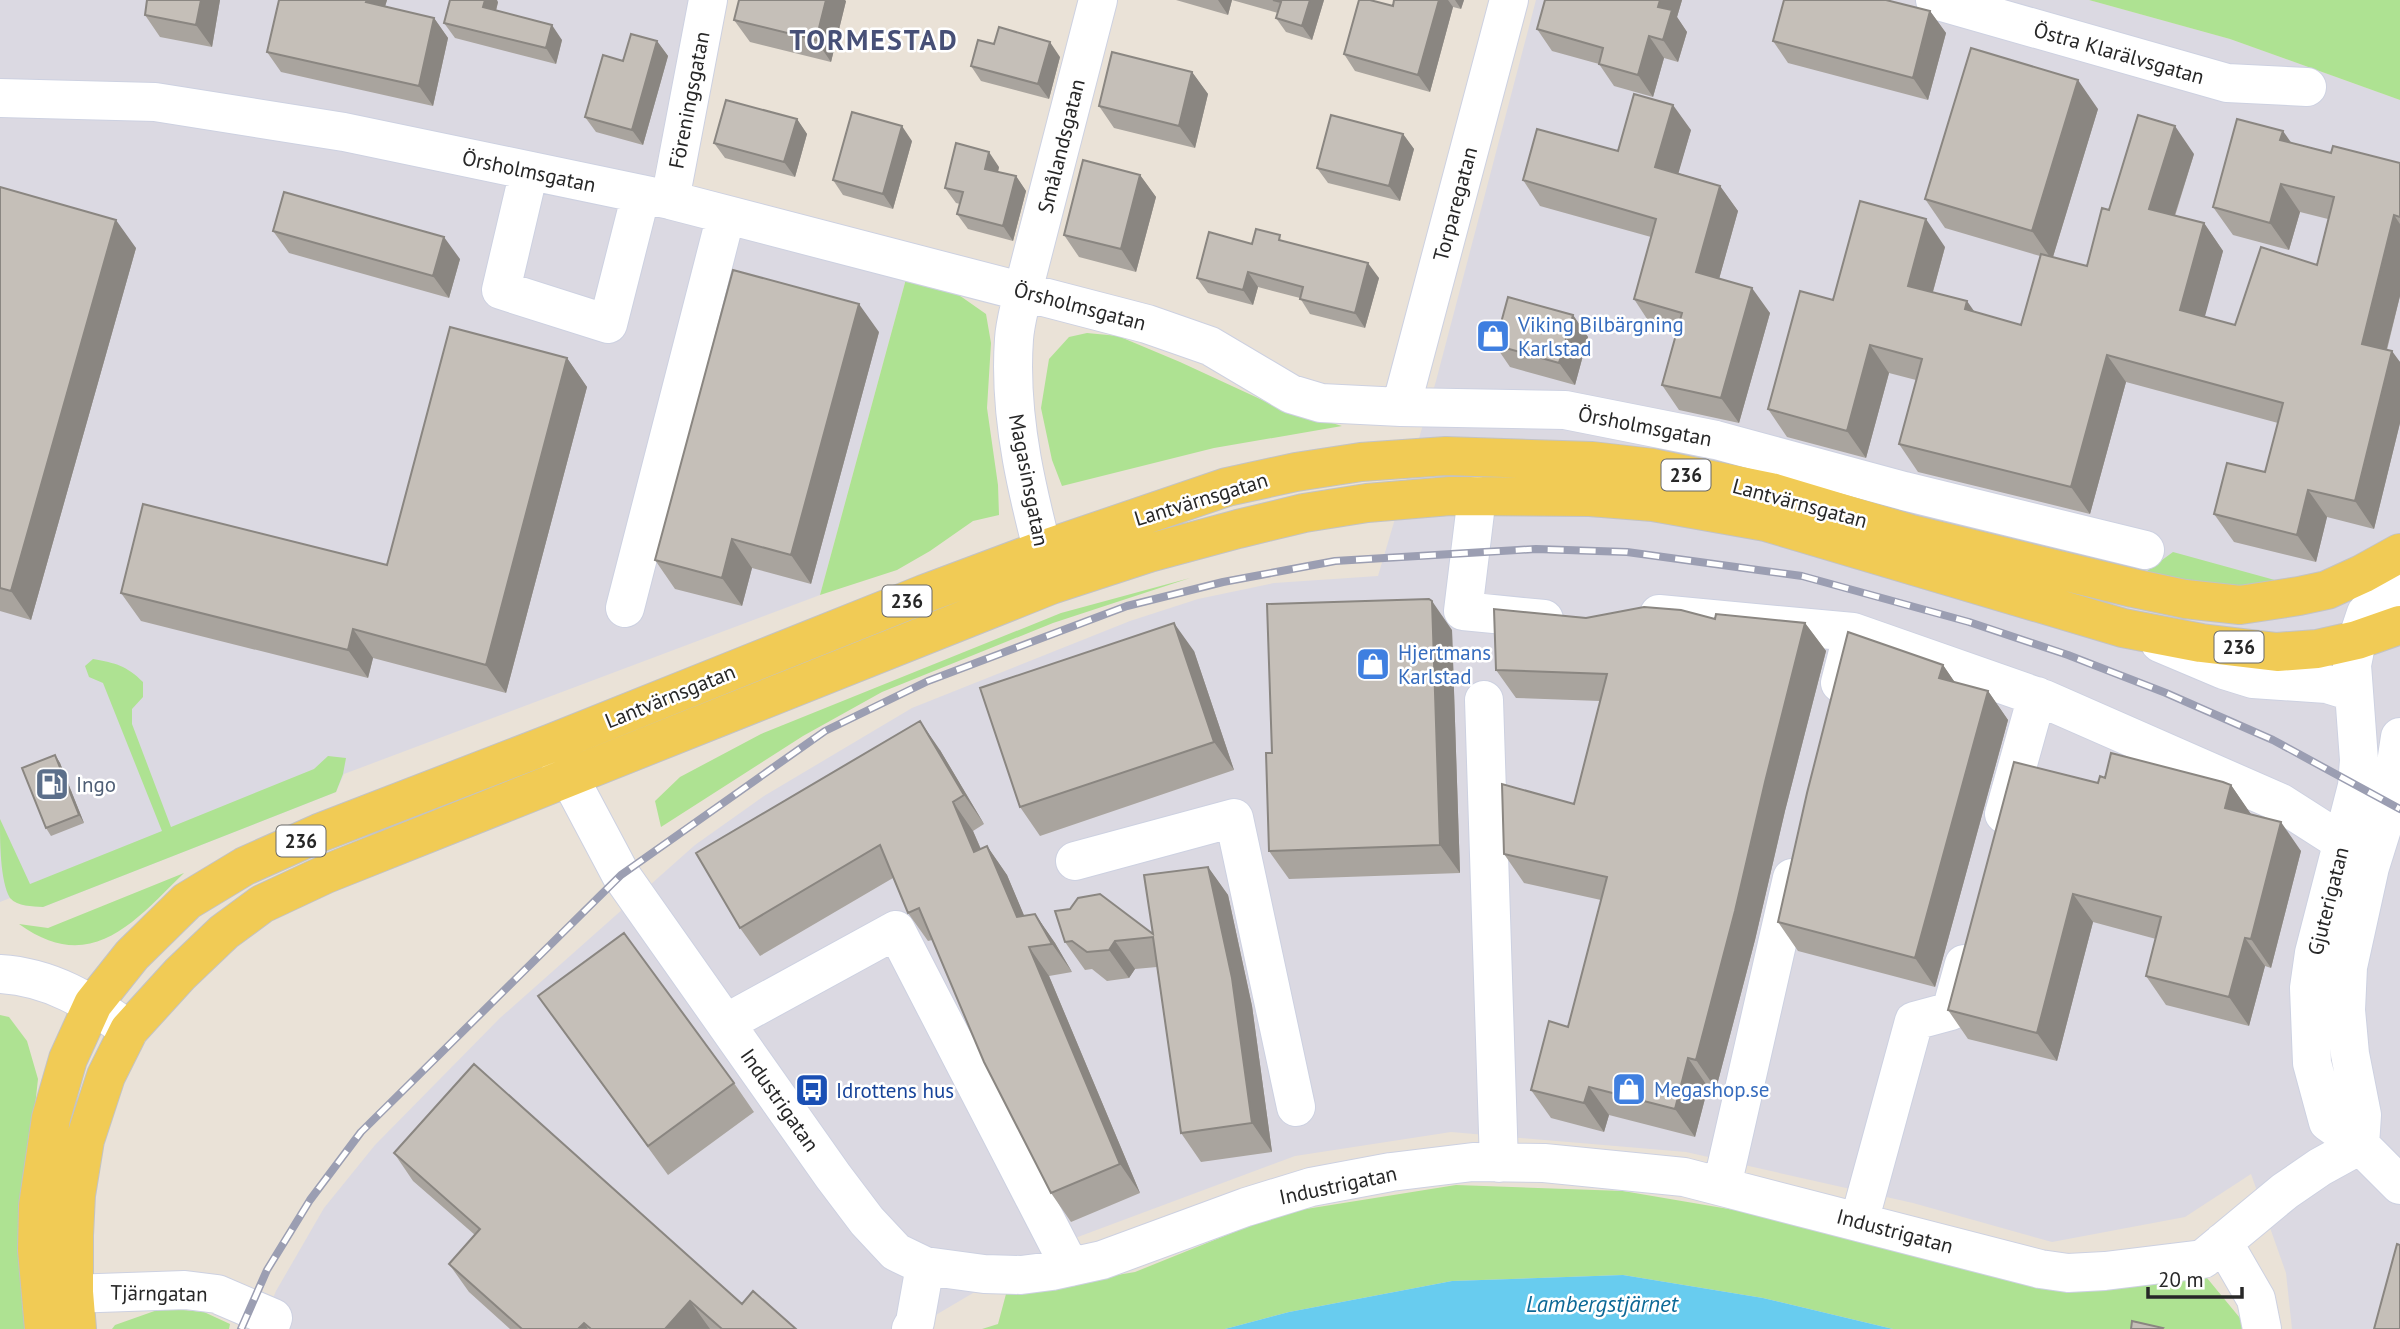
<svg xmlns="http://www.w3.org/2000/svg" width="2400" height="1329" font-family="'PT Sans',sans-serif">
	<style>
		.industrial { fill: #dbd9e2 }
		.green { fill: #aee292 }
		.water { fill: #68ccef }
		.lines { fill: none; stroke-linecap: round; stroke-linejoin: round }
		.minor-casing { stroke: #cdd1e1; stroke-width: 40 }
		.major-casing { stroke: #c3c3c3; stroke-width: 40 }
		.minor { stroke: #fff; stroke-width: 38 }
		.major { stroke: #f1cb55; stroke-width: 38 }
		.rail-casing { stroke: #9b9eb2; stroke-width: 8 }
		.rail { stroke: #fff; stroke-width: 5; stroke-dasharray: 16; stroke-linecap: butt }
		.wall { fill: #a9a49e }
		.shaded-wall { fill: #8a8681 }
		.building { fill: #c5bfb8; stroke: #8a8681; stroke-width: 2 }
		.labels { text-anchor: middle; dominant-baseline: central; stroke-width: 5; stroke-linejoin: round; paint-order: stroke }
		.shield { fill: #fff; stroke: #686868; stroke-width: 2 }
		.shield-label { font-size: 19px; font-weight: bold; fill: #272727 }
		.street-label { font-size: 21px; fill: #272727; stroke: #fff }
		.shop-label { font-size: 21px; fill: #366cbe; stroke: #fff; text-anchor: start }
		.service-label { font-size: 21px; fill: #4e5e75; stroke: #fff; text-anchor: start }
		.transit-label { font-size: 21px; fill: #164399; stroke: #fff; text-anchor: start }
		.water-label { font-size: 23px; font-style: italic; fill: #0c6896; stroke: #fff }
		.district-label { font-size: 28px; font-weight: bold; letter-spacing: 2px; fill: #475077; stroke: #fff }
	</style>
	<rect width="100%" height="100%" fill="#eae2d7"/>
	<path class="industrial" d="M0 0H690L647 210 906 279 820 595 344 774 336 792 43 907 23 905 10 898 0 902Z
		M1536 0H2089L2230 39 2400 100V1329H2292L2286 1273 2251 1174 2185 1217 2052 1242 1913 1203 1686 1152 1451 1132 1295 1156 1051 1247 912 1329H260L276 1291 324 1208 375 1145 500 1018 695 845 764 796 912 708 1130 621 1198 599 1274 583 1378 576 1436 381Z"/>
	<path class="green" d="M2089 0H2400V100L2230 39Z
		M906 279 956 293 986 314 991 343 987 408 998 485 999 515 973 521 930 551 897 570 820 595Z
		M1087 333 1118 336 1180 362 1275 406 1342 426 1214 448 1062 486 1052 460 1041 408 1049 359 1069 337Z
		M2173 552 2282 582 2241 590 2143 574Z
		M1190 578 1053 623 882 692 803 736 661 827 655 801 680 777 761 734 1061 613Z
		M93 659C116 663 127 666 143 682V697L132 709V724L171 827 314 769 328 756 346 758 343 774 336 792 43 907C32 906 18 907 10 898 0 881 0 841 0 819L30 884 162 831 103 683 89 677 85 666Z
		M184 873C134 922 91 976 19 924L48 928Z
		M0 1015 9 1017 27 1041 38 1079 21 1233 22 1305 26 1329H0Z
		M1456 1185 1623 1191 1781 1218 2086 1291 2207 1278 2249 1329H1893L1763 1298 1623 1275 1452 1281 1289 1312 1225 1329H982L998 1324 1006 1294 1135 1272 1281 1213Z
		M163 1308 204 1312 230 1324 229 1329H112L115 1325Z"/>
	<path class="water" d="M1623 1275 1763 1298 1893 1329H1225L1289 1312 1452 1281Z"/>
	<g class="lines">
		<g class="minor-casing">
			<path id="minor" d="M1935 0 2227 83 2307 87
				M0 98 155 102 344 132 670 200 1147 324 1210 346 1291 394 1321 403 1401 407 1565 410 1716 440 1904 491 2145 550
				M529 171 501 290 608 324 641 194
				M670 200 708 0
				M1401 407 1509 0
				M1477 496 1463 611 1544 619
				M2400 581 2366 613 2357 640 2352 665 2359 760 2357 786 2314 953 2309 988 2312 1063 2328 1122 2360 1145 2400 1185
				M1051 583C1030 503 1008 422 1014 339 1015 323 1020 307 1023 291L1098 0
				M625 608 726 215
				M1659 614 1853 632 1840 683
				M1853 632 2044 699 2281 803 2342 842
				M2160 643 2224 670 2253 679 2327 684 2353 692
				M1484 700 1499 1163
				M553 747 621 875 833 1176 867 1221 896 1252 925 1266 984 1274 1021 1275 1052 1271 1102 1260 1246 1207 1311 1187 1391 1172 1473 1162 1544 1163 1684 1177 2040 1269 2068 1273 2105 1271 2203 1259 2285 1191 2320 1167 2360 1145
				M2004 814 2037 696
				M1075 861 1234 818 1296 1107
				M0 974C51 977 89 1001 129 1030
				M726 1023 896 930 1070 1267
				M2360 1145 2362 1115 2350 1054 2346 1010 2348 967 2370 867 2390 803 2400 737
				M1722 1186 1792 878
				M1859 1222 1914 1021 1951 1011 1964 964
				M2223 1242 2256 1299 2262 1329
				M42 1295 185 1290 217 1294 273 1318 269 1329
				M911 1329 915 1322 925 1266"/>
		</g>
		<g class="major-casing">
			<path id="major" d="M44 1329 37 1250 38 1206 51 1118 68 1059 93 1004 132 955 187 901 245 866 319 833 552 743 924 594 1042 550 1227 487 1296 472 1361 462 1446 456 1592 461 1653 468 1771 492 1911 534 2133 588 2185 599 2240 605 2299 596 2327 590 2362 574 2400 553
				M77 1329 74 1292V1235L76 1195 85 1140 106 1076 129 1030 180 974 224 932 262 904 326 874 1051 585 1149 553 1238 529 1304 513 1367 503 1450 496 1590 497 1653 502 1766 522 2123 628 2201 643 2277 652 2317 649 2357 640 2400 625"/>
		</g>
		<use href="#minor" class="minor"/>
		<use href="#major" class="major"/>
		<g class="rail-casing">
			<path id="rail" d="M241 1329 267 1270 310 1200 361 1132 621 875 825 731 928 681 1127 606 1223 582 1335 561 1536 549 1627 552 1802 576 1969 622 2068 655 2166 693 2273 740 2400 809"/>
		</g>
		<use href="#rail" class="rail"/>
	</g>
	<path class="wall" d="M147 0H220L212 47 160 37 145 15Z
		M279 0H387L385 7 434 18 448 38 433 106 281 72 267 52Z
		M1176 0H1324L1312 40 1286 32 1276 18 1278 13 1232 0 1228 15Z
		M1394 0H1464L1461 9 1453 7 1430 92 1355 71 1344 54 1393 6Z
		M1545 0H1682L1677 17 1687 32 1678 62 1664 58 1653 97 1614 86 1599 64 1552 51 1537 29Z
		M846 1 831 62 750 42 734 20Z
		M498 2 496 11 562 40 556 64 455 38 444 23Z
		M1930 11 1946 33 1928 100 1788 63 1773 41Z
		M657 41 668 56 643 145 596 132 585 117 623 61Z
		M1060 57 1049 99 981 81 971 66Z
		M1192 72 1208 94 1195 148 1114 128 1099 106Z
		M2098 109 2053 257 2087 266 2109 210 2194 154 2175 216 2204 223 2223 251 2204 317 2235 325 2317 265 2328 219 2300 212 2289 250 2233 235 2213 207 2291 143 2331 153 2400 163V296L2387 350 2400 362V423L2374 529 2327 517 2316 562 2234 542 2214 514 2265 472 2278 423 2126 382 2090 514 1918 472 1899 444 1916 380 1889 373 1866 458 1787 437 1768 409 1833 300 1945 247 1933 292 1975 312 2021 325 2040 256 1945 228 1925 199Z
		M797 119 807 134 795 177 725 158 714 143Z
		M1691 130 1678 173 1720 186 1738 211 1719 279 1770 313 1739 423 1679 410 1662 385 1677 332 1651 325 1634 299 1651 237 1540 206 1523 180Z
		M1403 134 1414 149 1400 201 1328 183 1317 168Z
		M912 141 893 209 843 195 833 180Z
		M999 167 998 172 1016 176 1026 191 1013 241 968 229 957 214 960 204 956 203 945 188Z
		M1140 175 1156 197 1136 272 1079 257 1064 235Z
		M0 187 136 248 31 620 0 611Z
		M273 231 460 259 449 298 289 253Z
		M1285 242 1379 278 1365 328 1310 314 1300 298 1258 287 1253 305 1208 293 1197 278 1252 244Z
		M1573 315 1588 337 1575 385 1510 367 1495 345Z
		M879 332 811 584 752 568 742 606 675 589 655 560Z
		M567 358 587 387 506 693 373 658 368 678 141 621 121 593 387 565Z
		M1586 618 1715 619 1805 623 1826 651 1785 811 1755 940 1716 1089 1708 1087 1695 1137 1609 1115 1604 1132 1551 1118 1531 1090 1568 1027 1601 900 1524 883 1504 854 1574 804 1600 701 1516 698 1496 670Z
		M1452 630 1460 873 1289 879 1269 851 1272 753Z
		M1194 651 1234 770 1040 836 1020 807Z
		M1943 665 1955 683 1988 691 2008 720 1935 987 1798 951 1778 922Z
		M940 750 984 824 973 831 981 849 987 846 1007 875 1024 916 1035 914 1055 943 1072 972 1049 976 1140 1193 1071 1222 1051 1193 932 940 928 941 908 913 893 878 760 956 740 928Z
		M55 755 60 763 84 823 51 836 46 828Z
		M2105 778 2231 785 2251 815 2301 851 2271 968 2265 966 2249 1026 2166 1005 2146 976 2156 939 2093 922 2057 1061 1968 1039 1948 1010 2098 783Z
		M1208 867 1228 895 1252 1006 1272 1152 1201 1162 1181 1133 1157 967 1135 969 1129 978 1107 981 1092 969 1085 970 1065 942 1153 934Z
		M538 996 734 1083 754 1112 668 1175Z
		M394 1153 742 1304 796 1329H510L469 1292 449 1264 475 1235 413 1181Z"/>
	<path class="shaded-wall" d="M201 0H220L212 47 196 25Z
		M367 0H387L380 22 366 2Z
		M485 0H497L498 2 493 22 483 7Z
		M826 0H845L846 1 831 62 816 40Z
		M1218 0H1232L1228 15Z
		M1310 0H1324L1312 40 1302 26Z
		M1439 0H1448L1453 7 1430 92 1418 75Z
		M1455 0H1464L1461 9Z
		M1660 0H1682L1677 17 1687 32 1678 62 1663 40 1658 7Z
		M1930 11 1946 33 1928 100 1913 78Z
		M434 18 448 38 433 106 419 86Z
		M552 25 562 40 556 64 546 48Z
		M1649 36 1664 58 1653 97 1638 75Z
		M657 41 668 56 643 145 632 130Z
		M1050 42 1060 57 1049 99 1038 84Z
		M1192 72 1208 94 1195 148 1179 126Z
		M2078 80 2098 109 2052 260 2032 231Z
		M1673 105 1691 130 1673 192 1655 167Z
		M797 119 807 134 795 177 784 162Z
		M902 126 912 141 893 209 883 194Z
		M2175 126 2194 154 2168 236 2149 209Z
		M2283 131 2302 158 2280 140Z
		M1403 134 1414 149 1400 201 1389 186Z
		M989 152 999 167 995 184 985 169Z
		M1140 175 1156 197 1136 272 1121 249Z
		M1016 176 1026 191 1013 241 1003 226Z
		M2281 184 2300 212 2289 250 2270 223Z
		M1720 186 1738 211 1714 297 1696 272Z
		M2394 215 2400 224V296L2381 371 2362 344Z
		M1926 219 1945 247 1927 313 1908 286Z
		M116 220 136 248 31 620 11 591Z
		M2204 223 2223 251 2199 338 2180 310Z
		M444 237 460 259 449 298 433 276Z
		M1368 263 1379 278 1365 328 1355 313Z
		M1248 272 1258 287 1253 305 1243 290Z
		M1752 288 1770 313 1739 423 1721 398Z
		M1967 301 1986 328 1965 309Z
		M859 304 879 332 811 584 791 555Z
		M1573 315 1588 337 1575 385 1559 363Z
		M1870 345 1889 373 1866 458 1847 431Z
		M2392 351 2400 362V423L2374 529 2355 501Z
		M2107 355 2126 382 2090 514 2071 487Z
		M567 358 587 387 506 693 486 665Z
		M2308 490 2327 517 2316 562 2297 535Z
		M732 539 752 568 742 606 722 578Z
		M1432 601 1452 630 1460 873 1440 845Z
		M1174 623 1194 651 1234 770 1214 742Z
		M1805 623 1826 651 1785 811 1755 940 1716 1089 1696 1060 1765 782Z
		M353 629 373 658 368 678 348 650Z
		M1943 665 1963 694 1939 678Z
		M1988 691 2008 720 1935 987 1915 958Z
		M920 721 940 750 984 824 964 795Z
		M55 755 60 763 84 823 79 815Z
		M2231 785 2251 814 2245 837 2225 808Z
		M953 802 973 831 994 880 974 852Z
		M2281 822 2301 851 2271 968 2251 939Z
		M987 846 1007 875 1037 946 1017 917Z
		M1208 867 1228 895 1252 1006 1272 1152 1252 1123Z
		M2073 894 2093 922 2057 1061 2037 1033Z
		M1035 914 1055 943 1072 972 1052 944Z
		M2245 938 2265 966 2249 1026 2229 997Z
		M1115 941 1135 969 1129 978 1109 950Z
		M1029 947 1049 976 1140 1193 1120 1164Z
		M1688 1058 1708 1087 1695 1137 1675 1109Z
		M1589 1087 1609 1115 1604 1132 1584 1103Z
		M690 1301 710 1329H665Z
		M584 1323 588 1329H578Z"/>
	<path class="building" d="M147 0H201L196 25 145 15Z
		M279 0H367L366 2 434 18 419 86 267 52Z
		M450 0H485L483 7 552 25 546 48 444 23Z
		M739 0H826L816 40 734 20Z
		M1273 0H1310L1302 26 1276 18 1281 2Z
		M1359 0H1370L1393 6 1394 0H1439L1418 75 1344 54Z
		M1545 0H1660L1658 7 1672 10 1663 40 1649 36 1638 75 1599 64 1603 48 1537 29Z
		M1784 0H1886L1930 11 1913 78 1773 41Z
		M999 27 1050 42 1038 84 971 66 978 40 994 44Z
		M631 34 657 41 632 130 585 117 603 55 623 61Z
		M1971 48 2078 80 2032 231 1925 199Z
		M1112 52 1192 72 1179 126 1099 106Z
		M1634 94 1673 105 1655 167 1720 186 1696 272 1752 288 1721 398 1662 385 1682 313 1634 299 1656 219 1523 180 1537 129 1618 151Z
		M726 100 797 119 784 162 714 143Z
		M852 112 902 126 883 194 833 180Z
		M1331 115 1403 134 1389 186 1317 168Z
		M2138 115 2175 126 2149 209 2204 223 2180 310 2235 325 2261 247 2317 265 2334 197 2281 184 2270 223 2213 207 2237 119 2283 131 2280 140 2331 153 2333 146 2400 163V217L2394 215 2362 344 2392 351 2355 501 2308 490 2297 535 2214 514 2227 463 2265 472 2283 403 2107 355 2071 487 1899 444 1922 359 1870 345 1847 431 1768 409 1800 291 1833 300 1860 201 1926 219 1908 286 1967 301 1965 309 2021 325 2041 254 2087 266 2102 208 2109 210Z
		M956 143 989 152 985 169 1016 176 1003 226 957 214 963 192 945 188Z
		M1083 160 1140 175 1121 249 1064 235Z
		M0 187 116 220 11 591 0 588Z
		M284 192 444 237 433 276 273 231Z
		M1256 229 1280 235 1279 240 1368 263 1355 313 1300 299 1303 287 1248 272 1243 290 1197 278 1209 232 1252 244Z
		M733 270 859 304 791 555 732 539 722 578 655 560Z
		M1508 297 1573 315 1559 363 1495 345Z
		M450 327 567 358 486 665 353 629 348 650 121 593 143 504 387 565Z
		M1429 599 1432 601 1440 845 1269 851 1266 753H1272L1267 604Z
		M1644 607 1681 610 1715 619 1716 614 1805 623 1765 782 1735 911 1696 1060 1688 1058 1675 1109 1589 1087 1584 1103 1531 1090 1549 1021 1568 1027 1607 877 1504 854 1502 784 1574 804 1607 674 1496 670 1494 609 1586 618Z
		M1174 623 1214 742 1020 807 980 688Z
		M1848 632 1943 665 1939 678 1988 691 1915 958 1778 922 1807 793Z
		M920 721 964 795 953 802 974 852 987 846 1017 917 1035 914 1052 944 1029 947 1120 1164 1051 1193 984 1062 919 908 908 913 880 845 740 928 696 853Z
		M2111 753 2223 782 2231 785 2225 808 2281 822 2251 939 2245 938 2229 997 2146 976 2161 917 2073 894 2037 1033 1948 1010 2014 762 2098 783 2100 776 2105 778Z
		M55 755 79 815 46 828 22 768Z
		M1208 867 1232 978 1252 1123 1181 1133 1153 937 1115 941 1109 950 1087 952 1072 941 1065 942 1055 911 1070 909 1078 898 1100 894 1153 934 1144 875Z
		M624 933 734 1083 648 1146 538 996Z
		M474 1064 742 1304 753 1291 796 1329H722L690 1301 665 1329H591L584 1323 578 1329H522L449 1264 480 1229 394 1153Z
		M2397 1244 2400 1245V1329H2374Z
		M2132 1321 2163 1328 2162 1329H2131Z"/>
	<defs>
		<g id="shop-square" transform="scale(1.75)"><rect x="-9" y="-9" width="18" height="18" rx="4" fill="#3f7fe0" stroke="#fff"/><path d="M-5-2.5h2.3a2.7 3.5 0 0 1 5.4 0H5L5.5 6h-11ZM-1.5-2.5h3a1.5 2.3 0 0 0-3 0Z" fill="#fff"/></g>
		<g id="fuel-square" transform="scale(1.75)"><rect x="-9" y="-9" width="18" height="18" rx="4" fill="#5c6f8a" stroke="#fff"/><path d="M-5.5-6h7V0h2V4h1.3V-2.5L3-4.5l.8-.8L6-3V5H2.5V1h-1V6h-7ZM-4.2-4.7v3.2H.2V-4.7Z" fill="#fff"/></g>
		<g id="bus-square" transform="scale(1.75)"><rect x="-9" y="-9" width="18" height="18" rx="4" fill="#1a4fb4" stroke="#fff"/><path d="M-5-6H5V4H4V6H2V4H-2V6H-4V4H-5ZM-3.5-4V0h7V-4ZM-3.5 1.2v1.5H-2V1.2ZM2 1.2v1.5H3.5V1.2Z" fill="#fff"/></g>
	</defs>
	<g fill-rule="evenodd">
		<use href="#shop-square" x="1493" y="336"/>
		<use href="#shop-square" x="1373" y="664"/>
		<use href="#fuel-square" x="52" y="784"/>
		<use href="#shop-square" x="1629" y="1089"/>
		<use href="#bus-square" x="812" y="1090"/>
	</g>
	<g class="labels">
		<g class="shield">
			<rect x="1661.5" y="459.5" width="49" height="31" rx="5"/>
			<rect x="882.5" y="585.5" width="49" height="31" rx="5"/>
			<rect x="2214.5" y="631.5" width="49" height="31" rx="5"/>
			<rect x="276.5" y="825.5" width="49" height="31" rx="5"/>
		</g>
		<g class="shield-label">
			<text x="1686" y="475">236</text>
			<text x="907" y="601">236</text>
			<text x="2239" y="647">236</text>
			<text x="301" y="841">236</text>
		</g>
		<g class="street-label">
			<text transform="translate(2119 53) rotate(16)">Östra Klarälvsgatan</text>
			<text transform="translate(689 100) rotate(-79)">Föreningsgatan</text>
			<text transform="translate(1061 146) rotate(-76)">Smålandsgatan</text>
			<text transform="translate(529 171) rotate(12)">Örsholmsgatan</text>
			<text transform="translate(1455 204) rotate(-75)">Torparegatan</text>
			<text transform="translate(1080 306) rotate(15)">Örsholmsgatan</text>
			<text transform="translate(1645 426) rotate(11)">Örsholmsgatan</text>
			<text transform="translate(1029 480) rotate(79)">Magasinsgatan</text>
			<text transform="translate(1201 499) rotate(-17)">Lantvärnsgatan</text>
			<text transform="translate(1800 503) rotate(15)">Lantvärnsgatan</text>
			<text transform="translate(670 696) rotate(-22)">Lantvärnsgatan</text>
			<text transform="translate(2328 901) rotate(-76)">Gjuterigatan</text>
			<text transform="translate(780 1100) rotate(55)">Industrigatan</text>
			<text transform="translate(1338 1185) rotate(-12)">Industrigatan</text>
			<text transform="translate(1895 1231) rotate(15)">Industrigatan</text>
			<text transform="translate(159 1293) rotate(1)">Tjärngatan</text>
		</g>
		<g class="shop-label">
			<text x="1518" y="324">Viking Bilbärgning<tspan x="1518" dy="24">Karlstad</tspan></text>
			<text x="1398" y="652">Hjertmans<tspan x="1398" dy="24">Karlstad</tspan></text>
			<text x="1654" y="1089">Megashop.se</text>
		</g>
		<g class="service-label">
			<text x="76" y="784">Ingo</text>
		</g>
		<g class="transit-label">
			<text x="836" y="1090">Idrottens hus</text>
		</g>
		<g class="water-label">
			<text x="1602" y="1303">Lambergstjärnet</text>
		</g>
		<g class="district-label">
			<text x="874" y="39">TORMESTAD</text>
		</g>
	</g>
	<path d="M2148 1287v10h94v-10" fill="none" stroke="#272727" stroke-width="3.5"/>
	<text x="2158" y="1287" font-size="21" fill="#272727" stroke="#ffffff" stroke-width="5" paint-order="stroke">20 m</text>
</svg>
